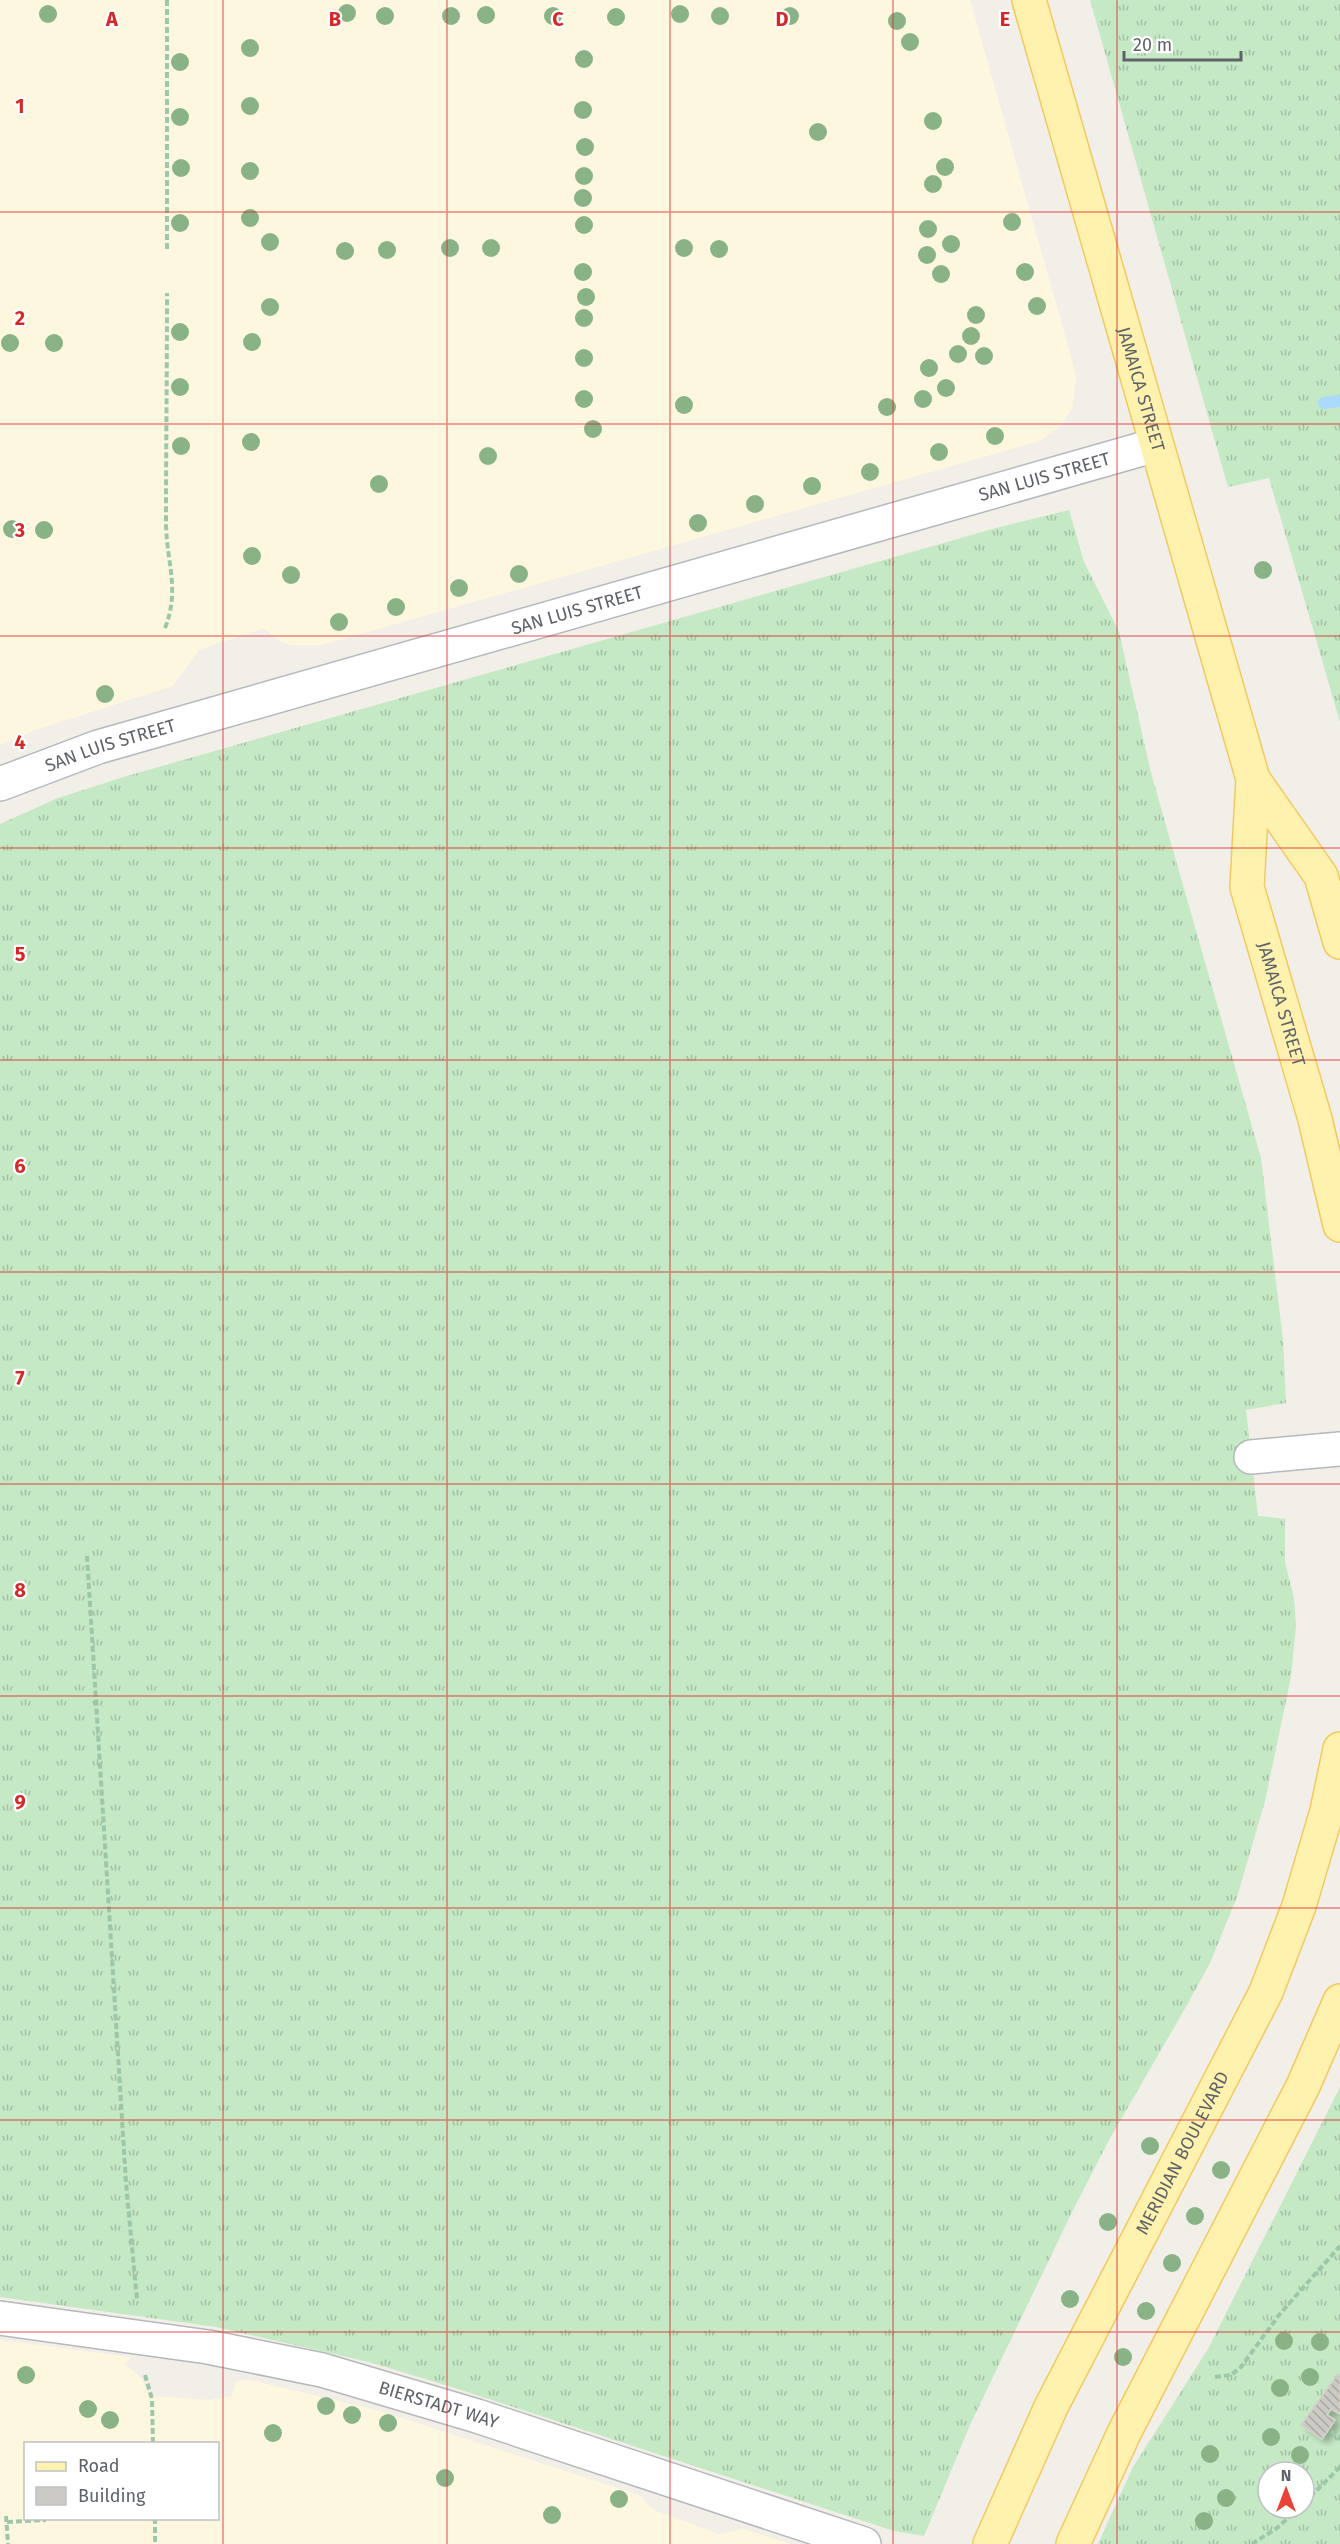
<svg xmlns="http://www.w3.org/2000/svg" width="1340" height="2544" font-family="'Fira Sans',sans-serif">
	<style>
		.commercial { fill: #fef7e0; fill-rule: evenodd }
		.grass { fill: url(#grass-tufts); fill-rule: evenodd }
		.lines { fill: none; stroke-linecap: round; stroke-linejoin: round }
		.stream { stroke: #aadaff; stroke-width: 12 }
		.building { fill: url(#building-back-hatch); stroke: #d6d1c6; stroke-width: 1.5; filter: url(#shadow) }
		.minor-casing { stroke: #b5b8bc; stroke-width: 36 }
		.major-casing { stroke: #f2c960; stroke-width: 36 }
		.path { stroke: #9cc7a9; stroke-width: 4; stroke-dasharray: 6 3; stroke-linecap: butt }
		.minor { stroke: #fff; stroke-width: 33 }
		.major { stroke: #fff2af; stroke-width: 33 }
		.tree { fill: #89b387 }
		.grid { fill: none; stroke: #d62828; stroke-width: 1.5; stroke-opacity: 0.55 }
		.labels { text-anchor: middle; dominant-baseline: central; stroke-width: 4.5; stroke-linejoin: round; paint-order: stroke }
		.street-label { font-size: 18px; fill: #5f6368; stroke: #fff }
		.grid-label { font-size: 20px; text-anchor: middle; font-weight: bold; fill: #d62828; stroke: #fff; stroke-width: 4.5; stroke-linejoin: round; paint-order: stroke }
	</style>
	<defs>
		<pattern id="grass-tufts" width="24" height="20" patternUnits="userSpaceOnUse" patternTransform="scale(1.5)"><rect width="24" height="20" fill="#c5e8c5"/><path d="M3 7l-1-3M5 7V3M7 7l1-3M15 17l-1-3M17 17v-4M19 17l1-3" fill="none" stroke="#a3c0a4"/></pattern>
		<pattern id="building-back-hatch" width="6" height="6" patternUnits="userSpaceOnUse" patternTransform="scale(1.5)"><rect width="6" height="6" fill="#cccac5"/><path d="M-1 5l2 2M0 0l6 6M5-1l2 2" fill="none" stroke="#a9a8a4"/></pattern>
		<filter id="shadow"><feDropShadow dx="6" dy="4" stdDeviation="3" flood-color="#0004"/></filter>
	</defs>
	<rect width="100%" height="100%" fill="#f1efe8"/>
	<path class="commercial" d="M0 0H970L1071 356 1076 379 1072 409 1060 427 1040 441 322 645H290L276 639 264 628 199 650 173 686 35 730 0 745Z
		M0 2340 130 2357 125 2366 133 2370 142 2379 149 2396 209 2400 232 2396 236 2381 250 2380 380 2411 639 2495 654 2510 719 2534 743 2529 791 2544H0ZM26 2444H218V2518H26Z"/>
	<path class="grass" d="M1090 0H1340V722L1269 478 1228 487Z
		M1069 510 1084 562 1119 632 1151 773 1261 1158 1283 1340 1286 1403 1246 1410 1258 1516 1285 1519V1562L1294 1598 1296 1626 1291 1677 1265 1801 1237 1897 1210 1963 1187 2005 1109 2140 1071 2214 970 2425 924 2536 894 2531 455 2388 369 2362 216 2327 0 2297V824L58 798 127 776 996 528Z
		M1340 2087V2544H1098L1133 2467 1208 2349ZM1268 2472H1304V2508H1268Z"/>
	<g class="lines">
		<path class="stream" d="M1324 403 1340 401"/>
	</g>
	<path class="building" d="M1338 2374 1340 2376V2414L1331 2409 1327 2415 1335 2420 1322 2439 1301 2425Z"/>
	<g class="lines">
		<g class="minor-casing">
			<g id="minor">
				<path id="s1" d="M0 784 98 747 1156 445"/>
				<path d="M1251 1457 1340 1449"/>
				<path id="s2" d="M0 2318 208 2347 322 2370 477 2416 864 2544"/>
			</g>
		</g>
		<g class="major-casing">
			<g id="major">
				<path id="s3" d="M1029 0 1253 779 1321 876 1340 942"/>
				<path id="s4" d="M1253 779 1247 887 1315 1119 1340 1225"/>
				<path id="s5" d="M990 2544 1051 2407 1266 1992 1299 1906 1327 1811 1340 1749"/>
				<path d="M1073 2544 1124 2433 1303 2086 1340 2001"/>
			</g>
		</g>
		<path class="path" d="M167 0V252
			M165 628C180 590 167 564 166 525 166 448 167 370 167 293
			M87 1556 126 2183 137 2300
			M145 2375 152 2399 153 2444
			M1215 2377 1231 2375 1241 2367 1279 2315 1340 2246
			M1331 2431 1340 2439
			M1304 2503 1340 2467
			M6 2516 8 2544
			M155 2518V2544
			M7 2522 46 2520
			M1252 2544 1277 2528 1299 2508"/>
		<use href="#minor" class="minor"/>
		<use href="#major" class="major"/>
	</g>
	<g class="tree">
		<circle cx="347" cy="13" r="9"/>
		<circle cx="48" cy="14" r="9"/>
		<circle cx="680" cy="14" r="9"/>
		<circle cx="486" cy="15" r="9"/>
		<circle cx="385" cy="16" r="9"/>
		<circle cx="451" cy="16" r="9"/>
		<circle cx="553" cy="16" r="9"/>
		<circle cx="720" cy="16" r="9"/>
		<circle cx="790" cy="16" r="9"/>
		<circle cx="616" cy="17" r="9"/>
		<circle cx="897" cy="21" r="9"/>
		<circle cx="910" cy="42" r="9"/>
		<circle cx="250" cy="48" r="9"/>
		<circle cx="584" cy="59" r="9"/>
		<circle cx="180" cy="62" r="9"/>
		<circle cx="250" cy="106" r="9"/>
		<circle cx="583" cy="110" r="9"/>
		<circle cx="180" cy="117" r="9"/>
		<circle cx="933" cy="121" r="9"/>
		<circle cx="818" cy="132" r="9"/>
		<circle cx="585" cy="147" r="9"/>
		<circle cx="945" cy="167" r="9"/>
		<circle cx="181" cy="168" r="9"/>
		<circle cx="250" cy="171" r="9"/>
		<circle cx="584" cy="176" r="9"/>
		<circle cx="933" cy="184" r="9"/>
		<circle cx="583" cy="198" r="9"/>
		<circle cx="250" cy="218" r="9"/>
		<circle cx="1012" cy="222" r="9"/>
		<circle cx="180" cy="223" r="9"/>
		<circle cx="584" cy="225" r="9"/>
		<circle cx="928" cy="229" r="9"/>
		<circle cx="270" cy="242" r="9"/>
		<circle cx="951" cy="244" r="9"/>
		<circle cx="450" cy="248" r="9"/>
		<circle cx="491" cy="248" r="9"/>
		<circle cx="684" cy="248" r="9"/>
		<circle cx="719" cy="249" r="9"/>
		<circle cx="387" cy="250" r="9"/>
		<circle cx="345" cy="251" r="9"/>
		<circle cx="927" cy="255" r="9"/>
		<circle cx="583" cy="272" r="9"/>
		<circle cx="1025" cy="272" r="9"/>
		<circle cx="941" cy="274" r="9"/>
		<circle cx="586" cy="297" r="9"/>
		<circle cx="1037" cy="306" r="9"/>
		<circle cx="270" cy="307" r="9"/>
		<circle cx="976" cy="315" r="9"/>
		<circle cx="584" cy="318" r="9"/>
		<circle cx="180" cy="332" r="9"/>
		<circle cx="971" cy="336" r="9"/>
		<circle cx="252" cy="342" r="9"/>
		<circle cx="10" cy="343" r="9"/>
		<circle cx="54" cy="343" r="9"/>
		<circle cx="958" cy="354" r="9"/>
		<circle cx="984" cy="356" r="9"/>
		<circle cx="584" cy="358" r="9"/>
		<circle cx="929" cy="368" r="9"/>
		<circle cx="180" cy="387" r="9"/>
		<circle cx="946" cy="388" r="9"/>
		<circle cx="584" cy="399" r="9"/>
		<circle cx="923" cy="399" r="9"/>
		<circle cx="684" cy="405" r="9"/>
		<circle cx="887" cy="407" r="9"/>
		<circle cx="593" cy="429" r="9"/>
		<circle cx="995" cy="436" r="9"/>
		<circle cx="251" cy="442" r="9"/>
		<circle cx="181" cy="446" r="9"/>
		<circle cx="939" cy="452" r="9"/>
		<circle cx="488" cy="456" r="9"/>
		<circle cx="870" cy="472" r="9"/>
		<circle cx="379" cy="484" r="9"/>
		<circle cx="812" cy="486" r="9"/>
		<circle cx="755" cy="504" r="9"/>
		<circle cx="698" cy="523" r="9"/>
		<circle cx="12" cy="529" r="9"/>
		<circle cx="44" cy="530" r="9"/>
		<circle cx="252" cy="556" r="9"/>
		<circle cx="1263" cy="570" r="9"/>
		<circle cx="519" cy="574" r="9"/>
		<circle cx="291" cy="575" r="9"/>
		<circle cx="459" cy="588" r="9"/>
		<circle cx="396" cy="607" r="9"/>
		<circle cx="339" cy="622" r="9"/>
		<circle cx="105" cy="694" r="9"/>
		<circle cx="1150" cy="2146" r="9"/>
		<circle cx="1221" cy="2170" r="9"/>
		<circle cx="1195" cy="2216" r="9"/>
		<circle cx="1108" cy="2222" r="9"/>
		<circle cx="1172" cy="2263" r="9"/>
		<circle cx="1070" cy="2299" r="9"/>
		<circle cx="1146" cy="2311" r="9"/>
		<circle cx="1284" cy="2341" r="9"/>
		<circle cx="1320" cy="2342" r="9"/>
		<circle cx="1123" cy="2357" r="9"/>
		<circle cx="26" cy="2375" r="9"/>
		<circle cx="1310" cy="2377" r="9"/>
		<circle cx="1280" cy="2388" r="9"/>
		<circle cx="326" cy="2406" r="9"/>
		<circle cx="88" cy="2409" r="9"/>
		<circle cx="352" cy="2415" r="9"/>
		<circle cx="110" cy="2420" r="9"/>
		<circle cx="388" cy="2423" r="9"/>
		<circle cx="273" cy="2433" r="9"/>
		<circle cx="1271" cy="2437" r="9"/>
		<circle cx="1210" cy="2454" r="9"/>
		<circle cx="1300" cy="2455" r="9"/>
		<circle cx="445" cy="2478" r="9"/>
		<circle cx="1226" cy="2498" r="9"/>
		<circle cx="619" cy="2499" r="9"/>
		<circle cx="552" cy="2515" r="9"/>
		<circle cx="1204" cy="2521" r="9"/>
	</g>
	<path class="grid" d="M223 0V2544M447 0V2544M670 0V2544M893 0V2544M1117 0V2544M0 212H1340M0 424H1340M0 636H1340M0 848H1340M0 1060H1340M0 1272H1340M0 1484H1340M0 1696H1340M0 1908H1340M0 2120H1340M0 2332H1340"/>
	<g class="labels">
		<g class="street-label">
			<text stroke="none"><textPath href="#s3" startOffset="405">JAMAICA STREET</textPath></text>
			<text stroke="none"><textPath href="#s1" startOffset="1089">SAN LUIS STREET</textPath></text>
			<text stroke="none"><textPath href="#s1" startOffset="603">SAN LUIS STREET</textPath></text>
			<text stroke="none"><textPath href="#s1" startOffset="117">SAN LUIS STREET</textPath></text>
			<text stroke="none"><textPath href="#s4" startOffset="230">JAMAICA STREET</textPath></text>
			<text stroke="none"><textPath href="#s5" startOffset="436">MERIDIAN BOULEVARD</textPath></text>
			<text stroke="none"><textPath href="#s2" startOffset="448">BIERSTADT WAY</textPath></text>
		</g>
	</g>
	<g class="grid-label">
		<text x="112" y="26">A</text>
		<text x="335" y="26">B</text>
		<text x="558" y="26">C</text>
		<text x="782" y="26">D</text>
		<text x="1005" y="26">E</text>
		<text x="20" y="113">1</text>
		<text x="20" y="325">2</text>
		<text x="20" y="537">3</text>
		<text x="20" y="749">4</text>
		<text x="20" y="961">5</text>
		<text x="20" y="1173">6</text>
		<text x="20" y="1385">7</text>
		<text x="20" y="1597">8</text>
		<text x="20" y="1809">9</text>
	</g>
	<rect x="24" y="2442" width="195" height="78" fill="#ffffff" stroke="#bfc1c3" stroke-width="1.5"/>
	<rect x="36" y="2462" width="30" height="9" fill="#fff2af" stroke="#bfc1c3" stroke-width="1.5"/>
	<text x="78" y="2472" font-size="18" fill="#5f6368">Road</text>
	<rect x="36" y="2487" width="30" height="18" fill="#cccac5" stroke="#bfc1c3" stroke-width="1.5"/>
	<text x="78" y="2502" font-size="18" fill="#5f6368">Building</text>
	<g transform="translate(1286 2490)"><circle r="28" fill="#ffffff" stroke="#bfc1c3" stroke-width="1.5"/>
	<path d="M0-4.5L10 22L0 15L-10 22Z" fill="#ea4335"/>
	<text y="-9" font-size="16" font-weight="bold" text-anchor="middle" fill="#5f6368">N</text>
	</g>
	<path d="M1124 51v9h117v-9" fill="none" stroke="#5f6368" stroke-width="3"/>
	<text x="1133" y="51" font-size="18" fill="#5f6368" stroke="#ffffff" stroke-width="4.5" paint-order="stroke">20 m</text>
</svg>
